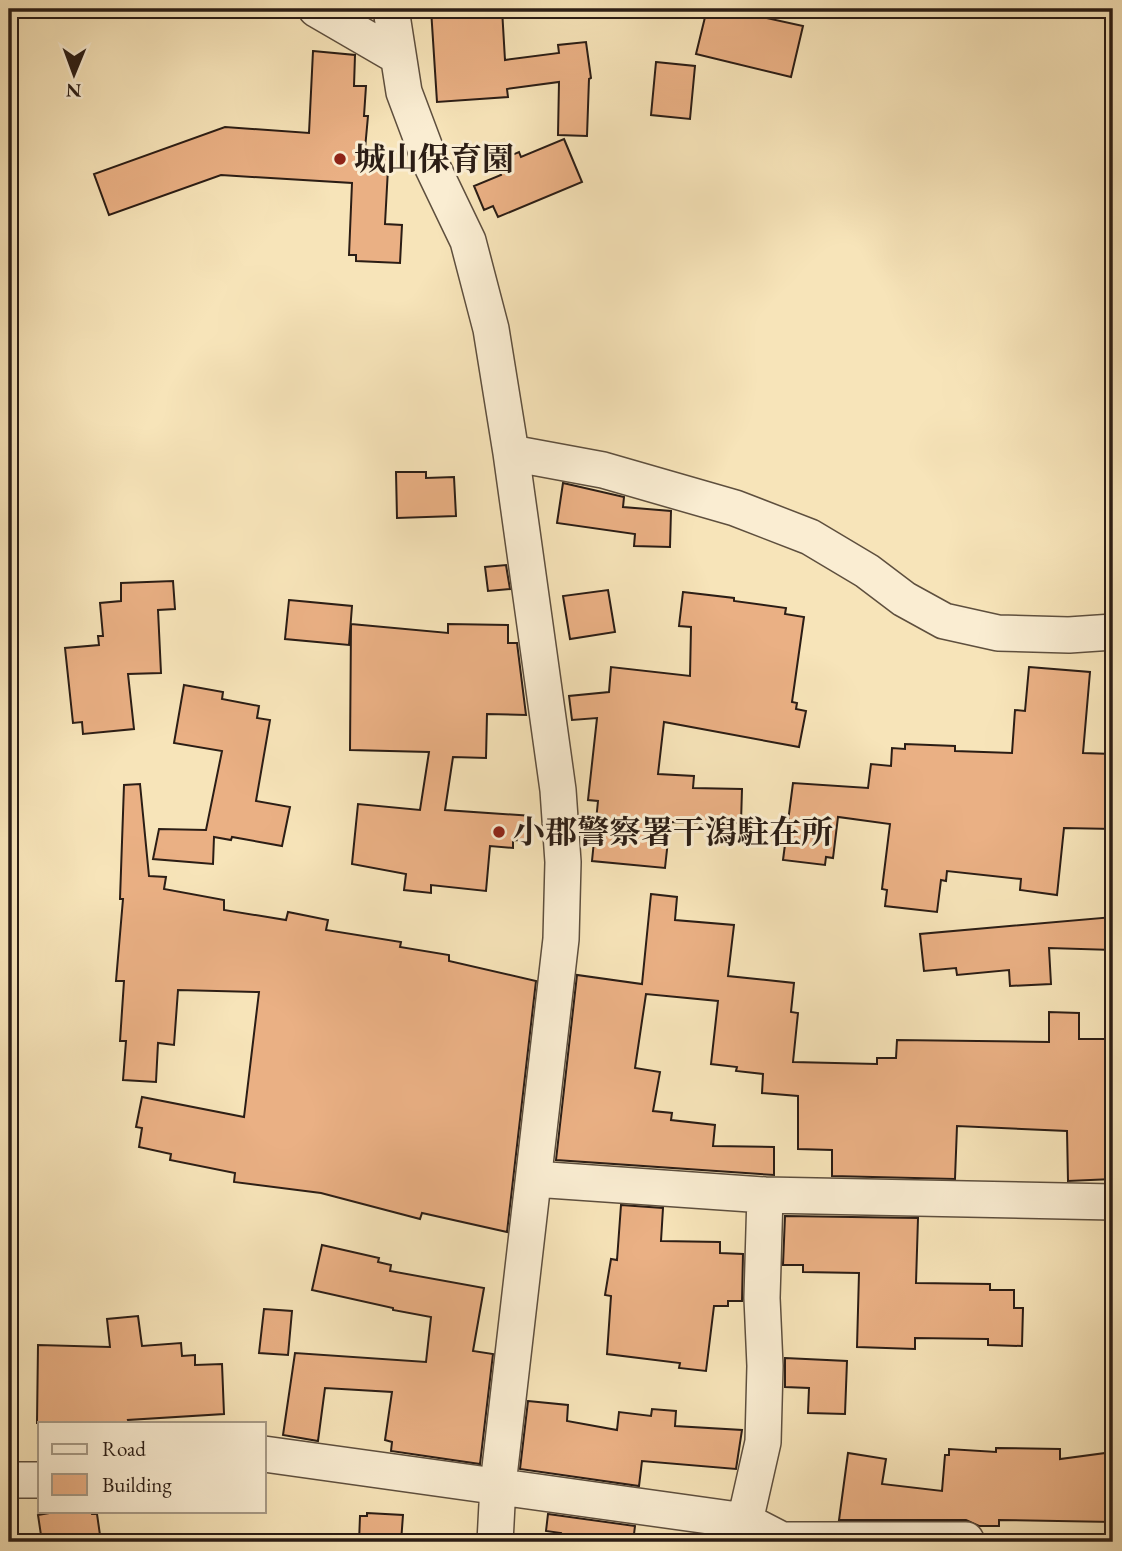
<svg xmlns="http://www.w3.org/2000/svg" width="1122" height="1551" font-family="'EB Garamond','Noto Serif JP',serif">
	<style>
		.building { fill: #eab084; stroke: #2b1d15; stroke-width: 2 }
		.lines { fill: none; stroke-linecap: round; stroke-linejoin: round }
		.minor-casing { stroke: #5e4f3e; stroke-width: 38 }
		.minor { stroke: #faedd2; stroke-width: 35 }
		.poi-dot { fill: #8f2418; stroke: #faedd2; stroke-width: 2.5 }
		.labels { text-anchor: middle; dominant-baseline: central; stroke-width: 6; stroke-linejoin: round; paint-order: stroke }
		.poi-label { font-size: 32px; font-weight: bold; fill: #2b1d15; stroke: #faedd2; text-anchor: start }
	</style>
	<rect width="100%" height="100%" fill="#f7e4b9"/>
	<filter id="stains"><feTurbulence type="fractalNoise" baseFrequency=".00286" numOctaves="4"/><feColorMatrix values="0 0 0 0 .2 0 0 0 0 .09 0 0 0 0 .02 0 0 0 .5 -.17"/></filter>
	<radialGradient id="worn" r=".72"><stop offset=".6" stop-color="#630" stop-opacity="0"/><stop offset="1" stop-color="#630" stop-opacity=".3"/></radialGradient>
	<path class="building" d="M431 9H502L505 60 559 53 558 45 586 42 591 78 589 79 587 136 558 135 559 82 507 89 508 97 437 102Z
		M707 9H726L803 26 791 77 696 54Z
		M313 51 355 55 354 86H366L364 116H368L365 149 389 150 385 224 402 225 400 263 356 261V255H349L352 183 221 175 109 215 94 174 225 127 309 133Z
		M656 62 695 66 690 119 651 115Z
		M564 139 582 182 498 217 493 206 484 210 474 186 501 175 496 162 519 152 521 157Z
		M396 472H426V478L454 477 456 516 397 518Z
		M563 483 624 497 623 507 671 511 670 547 634 546 635 534 557 523Z
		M506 565 510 589 488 591 485 567Z
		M173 581 175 609 158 610 161 673 128 674 134 729 83 734 82 722 73 723 65 648 99 645 98 636H103L100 603 121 601V583Z
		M608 590 615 632 570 639 563 596Z
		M683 592 734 598V601L786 608 785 614 804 617 792 702 797 703 796 709 806 711 799 747 664 722 658 774 694 776 693 788 742 789 741 823 670 822 665 868 592 861 598 801 588 800 597 718 572 720 569 696 609 692 611 667 690 676 691 627 679 626Z
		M289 600 352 606 349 645 285 639Z
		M351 624 448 633V624L508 625V643H517L526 715 487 714 486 758 453 757 445 810 533 816 532 841 513 840V848L490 846 486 891 431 885V893L404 890 406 874 352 864 358 804 420 810 429 752 350 750Z
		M1029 667 1090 672 1083 753 1113 754V829L1064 828 1057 895 1020 890 1021 879 947 871 946 881 941 880 937 912 885 906 887 890 882 889 890 824 838 817 833 858 826 857 825 865 783 860 793 783 868 788 871 764 891 766 892 748 905 749V744L955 746V751L1012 753 1015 710 1025 711Z
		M184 685 223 692 222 699 259 706 257 718 270 720 256 801 290 807 282 846 232 837 231 840 214 837 213 864 153 859 159 829 206 830 222 751 174 743Z
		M140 784 149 876 166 877 164 889 224 900V910L286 920 288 912 328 920 326 930 401 942 400 947 449 955V961L536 981 507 1232 422 1213 420 1219 321 1193 234 1182 235 1173 170 1160 171 1154 139 1147 142 1128 136 1127 142 1097 244 1117 259 992 178 990 174 1045 158 1043 156 1082 123 1080 126 1041H120L124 981H116L123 899H120L124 785Z
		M651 894 677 897 675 920 734 925 728 976 794 983 791 1012 798 1013 793 1062 877 1064V1058H896L897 1040 1049 1042V1012L1079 1013V1039H1109V1088H1113V1179L1068 1181 1067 1131 957 1126 955 1179 832 1176V1150L798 1149V1096L762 1093 763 1074 736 1071 737 1067 711 1064 718 1001 646 994 635 1068 660 1072 653 1111 672 1113 671 1120 715 1125 713 1146 774 1147V1175L556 1160 577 975 642 984Z
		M1113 917V950L1049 948 1051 984 1010 986 1009 970 957 975 956 968 924 971 920 934Z
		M621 1205 663 1208 661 1241 720 1242V1253L743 1254 742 1301H728V1306H714L706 1371 679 1368 680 1363 607 1354 611 1296 605 1295 611 1259 617 1260Z
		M785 1216 918 1218 916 1283 990 1284V1290H1014V1308H1023L1022 1346 988 1345V1339L915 1338V1349L857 1347 859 1273 803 1272V1265H783Z
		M322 1245 379 1258 378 1262 391 1265 390 1271 484 1288 473 1351 493 1354 480 1464 391 1451 392 1442 385 1440 392 1392 325 1388 318 1441 283 1435 295 1353 426 1362 431 1317 393 1310V1308L312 1290Z
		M264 1309 292 1311 288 1355 259 1353Z
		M138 1316 142 1346 181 1343 182 1356 195 1355V1365L222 1364 224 1414 128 1420 129 1423H37L38 1345 110 1347 107 1319Z
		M785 1358 847 1361 845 1414 808 1413 809 1388 785 1387Z
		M528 1401 568 1405 567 1421 617 1430 619 1412 651 1416 652 1409 676 1411 675 1426 742 1430 736 1469 642 1461 639 1486 520 1469Z
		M996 1448 1060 1449V1459L1113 1452V1522L999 1520V1526H979L966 1520H839L848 1453 886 1459 882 1484 942 1491 945 1455H949V1449L996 1452Z
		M50 1511H91L92 1514H97L101 1542H42L38 1515 50 1513Z
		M367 1513 403 1515 401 1542H359L360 1516H367Z
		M548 1514 635 1526 633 1542H560L561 1533 546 1531Z"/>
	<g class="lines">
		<g class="minor-casing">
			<path id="minor" d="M316 9 397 56
				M391 9 404 92 431 164 468 241 491 329 511 453 558 790 563 862 561 939 498 1485 495 1542
				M511 453 603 470 735 508 810 537 867 571 904 599 944 621 998 633 1069 635 1113 632
				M534 1179 765 1195 1113 1202
				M264 1454 745 1521 782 1540H966V1542
				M9 1480H40
				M744 1542 748 1508 763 1442 765 1366 762 1298 765 1195"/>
		</g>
		<use href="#minor" class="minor"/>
	</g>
	<g class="poi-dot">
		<circle cx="340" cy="159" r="7"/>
		<circle cx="499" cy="832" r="7"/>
	</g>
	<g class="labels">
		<g class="poi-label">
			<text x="354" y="159">城山保育園</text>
			<text x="513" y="832">小郡警察署干潟駐在所</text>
		</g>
	</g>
	<rect width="1122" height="1551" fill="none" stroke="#f7e4b9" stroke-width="35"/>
	<rect x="10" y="10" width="1101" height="1530" fill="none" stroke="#2b1d15" stroke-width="3.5"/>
	<rect x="18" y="18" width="1087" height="1516" fill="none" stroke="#2b1d15" stroke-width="2"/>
	<rect x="38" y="1422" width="228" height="91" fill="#faedd2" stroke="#a79a86" stroke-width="2"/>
	<rect x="52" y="1444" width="35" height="10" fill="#faedd2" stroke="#a79a86" stroke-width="2"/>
	<text x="102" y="1456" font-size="21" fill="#2b1d15">Road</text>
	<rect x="52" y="1474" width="35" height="21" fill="#eab084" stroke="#a79a86" stroke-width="2"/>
	<text x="102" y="1492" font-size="21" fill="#2b1d15">Building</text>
	<g transform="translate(74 74) rotate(181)" stroke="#faedd2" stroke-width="5" paint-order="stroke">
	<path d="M0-5L12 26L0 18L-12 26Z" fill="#2b1d15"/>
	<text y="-10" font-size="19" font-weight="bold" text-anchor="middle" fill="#2b1d15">N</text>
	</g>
	<rect width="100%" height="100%" filter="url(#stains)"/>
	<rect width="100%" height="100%" fill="url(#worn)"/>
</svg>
